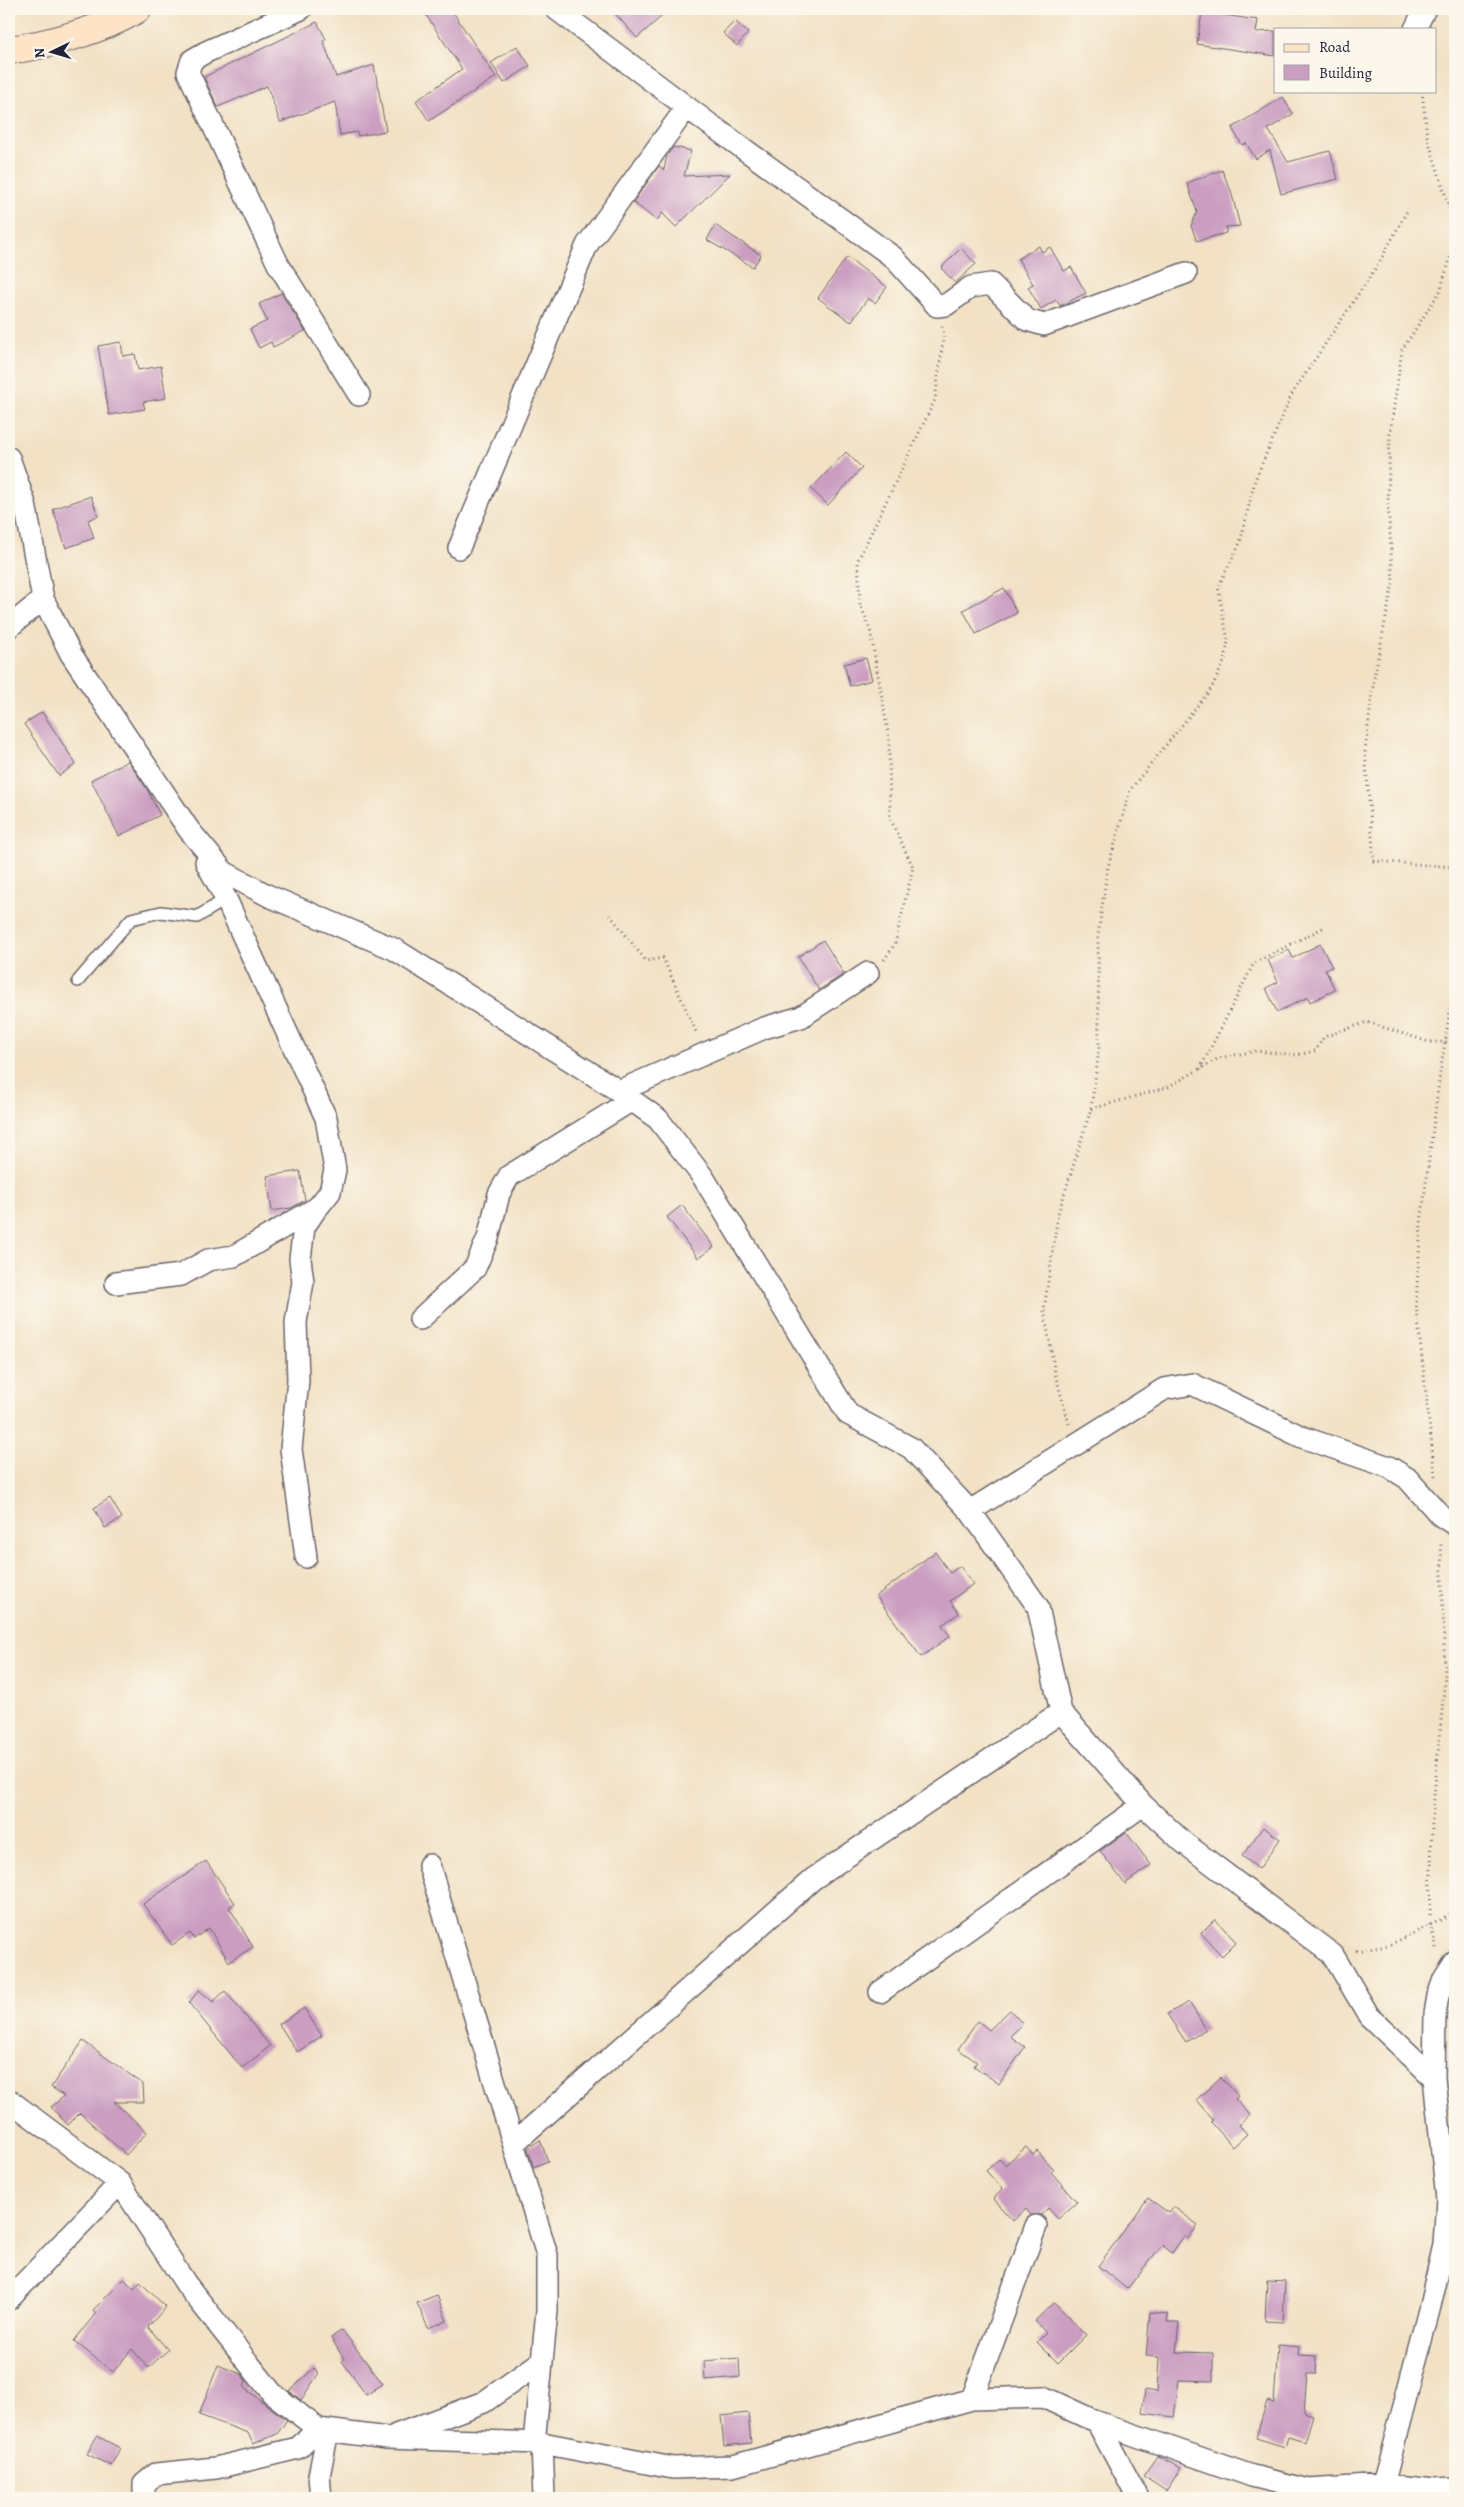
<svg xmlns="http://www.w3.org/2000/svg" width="1464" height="2507" font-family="Alegreya,serif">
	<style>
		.building { fill: #ca9dc1 }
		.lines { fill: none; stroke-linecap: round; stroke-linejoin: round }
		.lane-casing { stroke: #6b656b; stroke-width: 14 }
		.street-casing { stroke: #6b656b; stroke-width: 24 }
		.secondary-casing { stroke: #6b656b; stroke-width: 30 }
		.path { stroke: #6b656b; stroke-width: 3; stroke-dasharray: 1 4; stroke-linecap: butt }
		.lane { stroke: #fff; stroke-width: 11 }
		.street { stroke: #fff; stroke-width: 21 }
		.secondary { stroke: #fee4c6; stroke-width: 28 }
	</style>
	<rect width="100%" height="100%" fill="#fbf7ec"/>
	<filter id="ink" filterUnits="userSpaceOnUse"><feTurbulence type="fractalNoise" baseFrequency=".02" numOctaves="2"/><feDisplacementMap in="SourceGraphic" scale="10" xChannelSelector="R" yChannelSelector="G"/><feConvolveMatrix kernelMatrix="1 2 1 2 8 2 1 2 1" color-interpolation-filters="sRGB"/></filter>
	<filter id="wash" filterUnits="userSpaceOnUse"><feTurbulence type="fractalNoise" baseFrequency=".0096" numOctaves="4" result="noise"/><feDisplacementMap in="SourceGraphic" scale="20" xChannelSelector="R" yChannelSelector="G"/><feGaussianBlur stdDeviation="1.12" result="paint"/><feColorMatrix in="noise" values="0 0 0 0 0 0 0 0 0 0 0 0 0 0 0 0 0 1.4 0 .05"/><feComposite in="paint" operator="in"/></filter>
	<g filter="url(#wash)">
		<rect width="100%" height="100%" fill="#f2e1c4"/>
		<g id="blocks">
			<path class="building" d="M422 9H451L496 77 429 121 416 101 462 69Z
				M611 9H670L637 38Z
				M1202 12 1258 20 1256 32 1275 31V56L1197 44Z
				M735 21 748 33 737 46 723 33Z
				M317 22 326 39 323 40 336 77 374 65 386 131 358 136 357 132 340 135 335 102 280 122 267 86 218 107 204 77Z
				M517 46 530 66 504 83 491 63Z
				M1283 97 1293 114 1268 129 1288 162 1330 151 1338 179 1281 194 1270 150 1256 159 1246 143 1242 145 1232 128Z
				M674 147 691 151 684 176 730 174 676 227 662 213 657 221 633 202 659 166 664 170 667 155Z
				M1222 170 1231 191 1240 226 1226 227V233L1197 241 1191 226 1197 212 1187 183Z
				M715 225 761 255 753 267 707 240Z
				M1039 246 1042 252 1050 247 1064 271 1071 267 1086 293 1060 306 1056 300 1041 309 1028 287 1033 284 1018 259Z
				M961 248 976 264 955 283 941 268Z
				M847 257 887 287 875 303 868 298 851 322 818 298Z
				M281 293 305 331 273 347 271 342 259 348 250 329 267 321 259 304Z
				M121 342 123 356 135 354 138 370 161 366 166 398 143 402 145 409 109 415 98 346Z
				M846 452 862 468 828 505 811 489Z
				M91 496 98 516 88 520 94 538 66 548 53 509Z
				M1004 588 1017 613 976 634 963 610Z
				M866 658 872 680 850 686 844 664Z
				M42 712 76 764 59 776 24 724Z
				M128 761 147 789 160 815 119 836 91 780Z
				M823 940 844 974 819 990 798 957Z
				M1320 944 1332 967 1325 969 1335 990 1310 1002 1308 997 1277 1012 1266 988 1278 982 1268 960 1289 950 1293 958Z
				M300 1171 305 1200 291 1208 272 1211 267 1176Z
				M682 1205 714 1247 698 1258 667 1217Z
				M110 1498 122 1518 105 1528 94 1508Z
				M935 1552 950 1573 960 1566 973 1584 950 1601 959 1613 942 1625 950 1636 921 1657 876 1596Z
				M1263 1827 1280 1839 1259 1869 1242 1856Z
				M1126 1832 1151 1865 1125 1884 1100 1851Z
				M206 1861 235 1903 229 1907 253 1947 229 1962 209 1928 194 1939 190 1933 172 1945 143 1904Z
				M1215 1919 1236 1942 1222 1956 1201 1933Z
				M199 1990 213 2002 225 1991 270 2046 242 2068 189 2003Z
				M1189 2002 1206 2029 1186 2042 1167 2014Z
				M304 2008 322 2036 297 2052 279 2024Z
				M1010 2010 1023 2024 1010 2036 1025 2047 999 2084 974 2066 977 2062 958 2049 978 2021 989 2030Z
				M83 2041 143 2084 144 2102H114L147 2132 126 2155 80 2113 68 2125 51 2107 64 2096 51 2087Z
				M1221 2077 1238 2096 1235 2099 1250 2115 1239 2125 1247 2134 1233 2147 1211 2122 1213 2120 1196 2100Z
				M540 2140 548 2161 533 2167 528 2148Z
				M1026 2147 1033 2155 1037 2151 1054 2169 1051 2172 1077 2202 1058 2219 1048 2208 1041 2215H1031L1026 2209 1013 2221 993 2199 1003 2189 986 2171 999 2159 1005 2165Z
				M1148 2198 1169 2213 1174 2207 1198 2225 1188 2239 1184 2236 1172 2253 1162 2245 1127 2289 1098 2266Z
				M124 2279 134 2289 140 2282 166 2307 148 2327 168 2350 148 2368 132 2349 113 2372 74 2341 96 2313 93 2310Z
				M1267 2280 1285 2281 1283 2322 1265 2321Z
				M437 2295 447 2321 428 2328 417 2303Z
				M1054 2302 1086 2335 1058 2363 1037 2342 1046 2333 1035 2321Z
				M1150 2312 1168 2314 1167 2322H1179L1176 2352 1213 2353V2381L1179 2380 1174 2417 1142 2413 1145 2390 1157 2392 1159 2357 1146 2356Z
				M342 2330 383 2384 366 2395 342 2361 344 2359 331 2338Z
				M1278 2345 1299 2347 1298 2355 1317 2356 1316 2374H1307L1304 2412 1313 2415 1305 2442 1288 2437 1285 2447 1256 2438 1267 2401 1274 2403Z
				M739 2358 740 2377 705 2380 704 2361Z
				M218 2365 241 2374 246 2381 244 2388 287 2420 277 2434 253 2444 248 2433 199 2415Z
				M314 2368 319 2373 301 2400 289 2391Z
				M748 2413 751 2443 724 2446 721 2416Z
				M97 2436 120 2448 111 2466 87 2454Z
				M1157 2456 1181 2468 1166 2491 1143 2476Z"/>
		</g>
	</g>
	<g filter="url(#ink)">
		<use href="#blocks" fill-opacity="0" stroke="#6b656b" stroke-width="1"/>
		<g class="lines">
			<g class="lane-casing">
				<path id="lane" d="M78 981 131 919 161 912 197 917 226 899"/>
			</g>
			<g class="street-casing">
				<path id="street" d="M301 9 206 52 192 60 188 72 278 264 359 395
					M556 9 708 123 893 257 937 306 946 305 971 287 991 284 1027 320 1044 325 1186 273
					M1415 29 1425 9
					M9 458 25 504 43 599 71 654 189 830 224 872 269 896 394 949 619 1091 658 1119 703 1177 848 1414 911 1448 970 1511 1038 1607 1061 1712 1143 1805 1183 1842 1333 1955 1369 2016 1434 2078
					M459 548 587 245 687 107
					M9 627 43 599
					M619 1091 764 1028 801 1017 868 973
					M116 1283 181 1275 208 1260 234 1256 318 1207 330 1192 335 1170 326 1118 226 899 206 862
					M420 1319 475 1268 488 1238 499 1194 509 1176 632 1100
					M970 1511 1164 1389 1192 1384 1302 1437 1389 1467 1407 1478 1440 1515 1455 1525
					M306 1557 291 1449 298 1380 296 1322 303 1282 300 1259 304 1227 316 1209
					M429 1865 547 2255V2311L534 2443
					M880 1992 1143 1805
					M9 2100 120 2183 186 2284 272 2393 318 2429 387 2438 542 2443 673 2468 733 2466 972 2399 1043 2397 1097 2422 1252 2476 1309 2490 1383 2485 1436 2490 1455 2489
					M514 2143 813 1879 1061 1712
					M9 2299 120 2183
					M972 2399 1036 2226
					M1097 2422 1138 2498
					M396 2435 484 2402 542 2361
					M542 2443 544 2498
					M144 2498V2484L156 2474 216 2468 298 2448 318 2429
					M321 2498 319 2476 328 2431
					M1377 2498 1383 2485 1430 2306 1444 2245 1447 2199 1434 2078 1435 2014 1438 1996 1444 1979 1455 1962"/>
			</g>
			<g class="secondary-casing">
				<path id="secondary" d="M9 50C47 45 105 29 137 9"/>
			</g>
			<path class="path" d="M1422 91 1427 136 1455 226
				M1455 243 1440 291 1402 350 1390 434 1388 503 1393 582 1374 678 1365 752 1374 861 1455 867
				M610 915 646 961 663 958 697 1034
				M884 960 895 944 913 867 890 818 889 738 870 629 860 604 858 560 935 400 944 335 942 326
				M1200 1069 1254 963 1323 928
				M1091 1109 1168 1087 1219 1058 1256 1051 1298 1055 1315 1051 1324 1037 1367 1022 1429 1042H1455
				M1069 1424 1055 1373 1044 1310 1058 1214 1091 1109 1099 1050 1098 936 1107 871 1130 790 1211 689 1225 660 1228 641 1218 587 1240 543 1255 480 1292 394 1379 263 1407 211
				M1435 1476 1416 1303 1421 1223 1440 1073 1455 980
				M1437 1949 1430 1924 1432 1819 1445 1677 1441 1542
				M1356 1951 1387 1946 1455 1913"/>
			<use href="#lane" class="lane"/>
			<use href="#street" class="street"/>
			<use href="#secondary" class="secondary"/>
		</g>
	</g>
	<rect width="1464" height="2507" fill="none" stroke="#fbf7ec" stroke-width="30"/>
	<rect x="1274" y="28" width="162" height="65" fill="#fbf7ec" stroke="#a4a2a5"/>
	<rect x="1284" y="44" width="25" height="8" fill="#fee4c6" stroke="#a4a2a5"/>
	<text x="1319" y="52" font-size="15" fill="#22223b">Road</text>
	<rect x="1284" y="65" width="25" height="15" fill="#ca9dc1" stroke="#a4a2a5"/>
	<text x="1319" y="78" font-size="15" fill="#22223b">Building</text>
	<g transform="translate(52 52) rotate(265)" stroke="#fbf7ec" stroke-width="4" paint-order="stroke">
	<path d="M0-4L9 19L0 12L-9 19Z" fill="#22223b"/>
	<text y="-8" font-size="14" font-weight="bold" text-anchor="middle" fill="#22223b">N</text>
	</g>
</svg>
